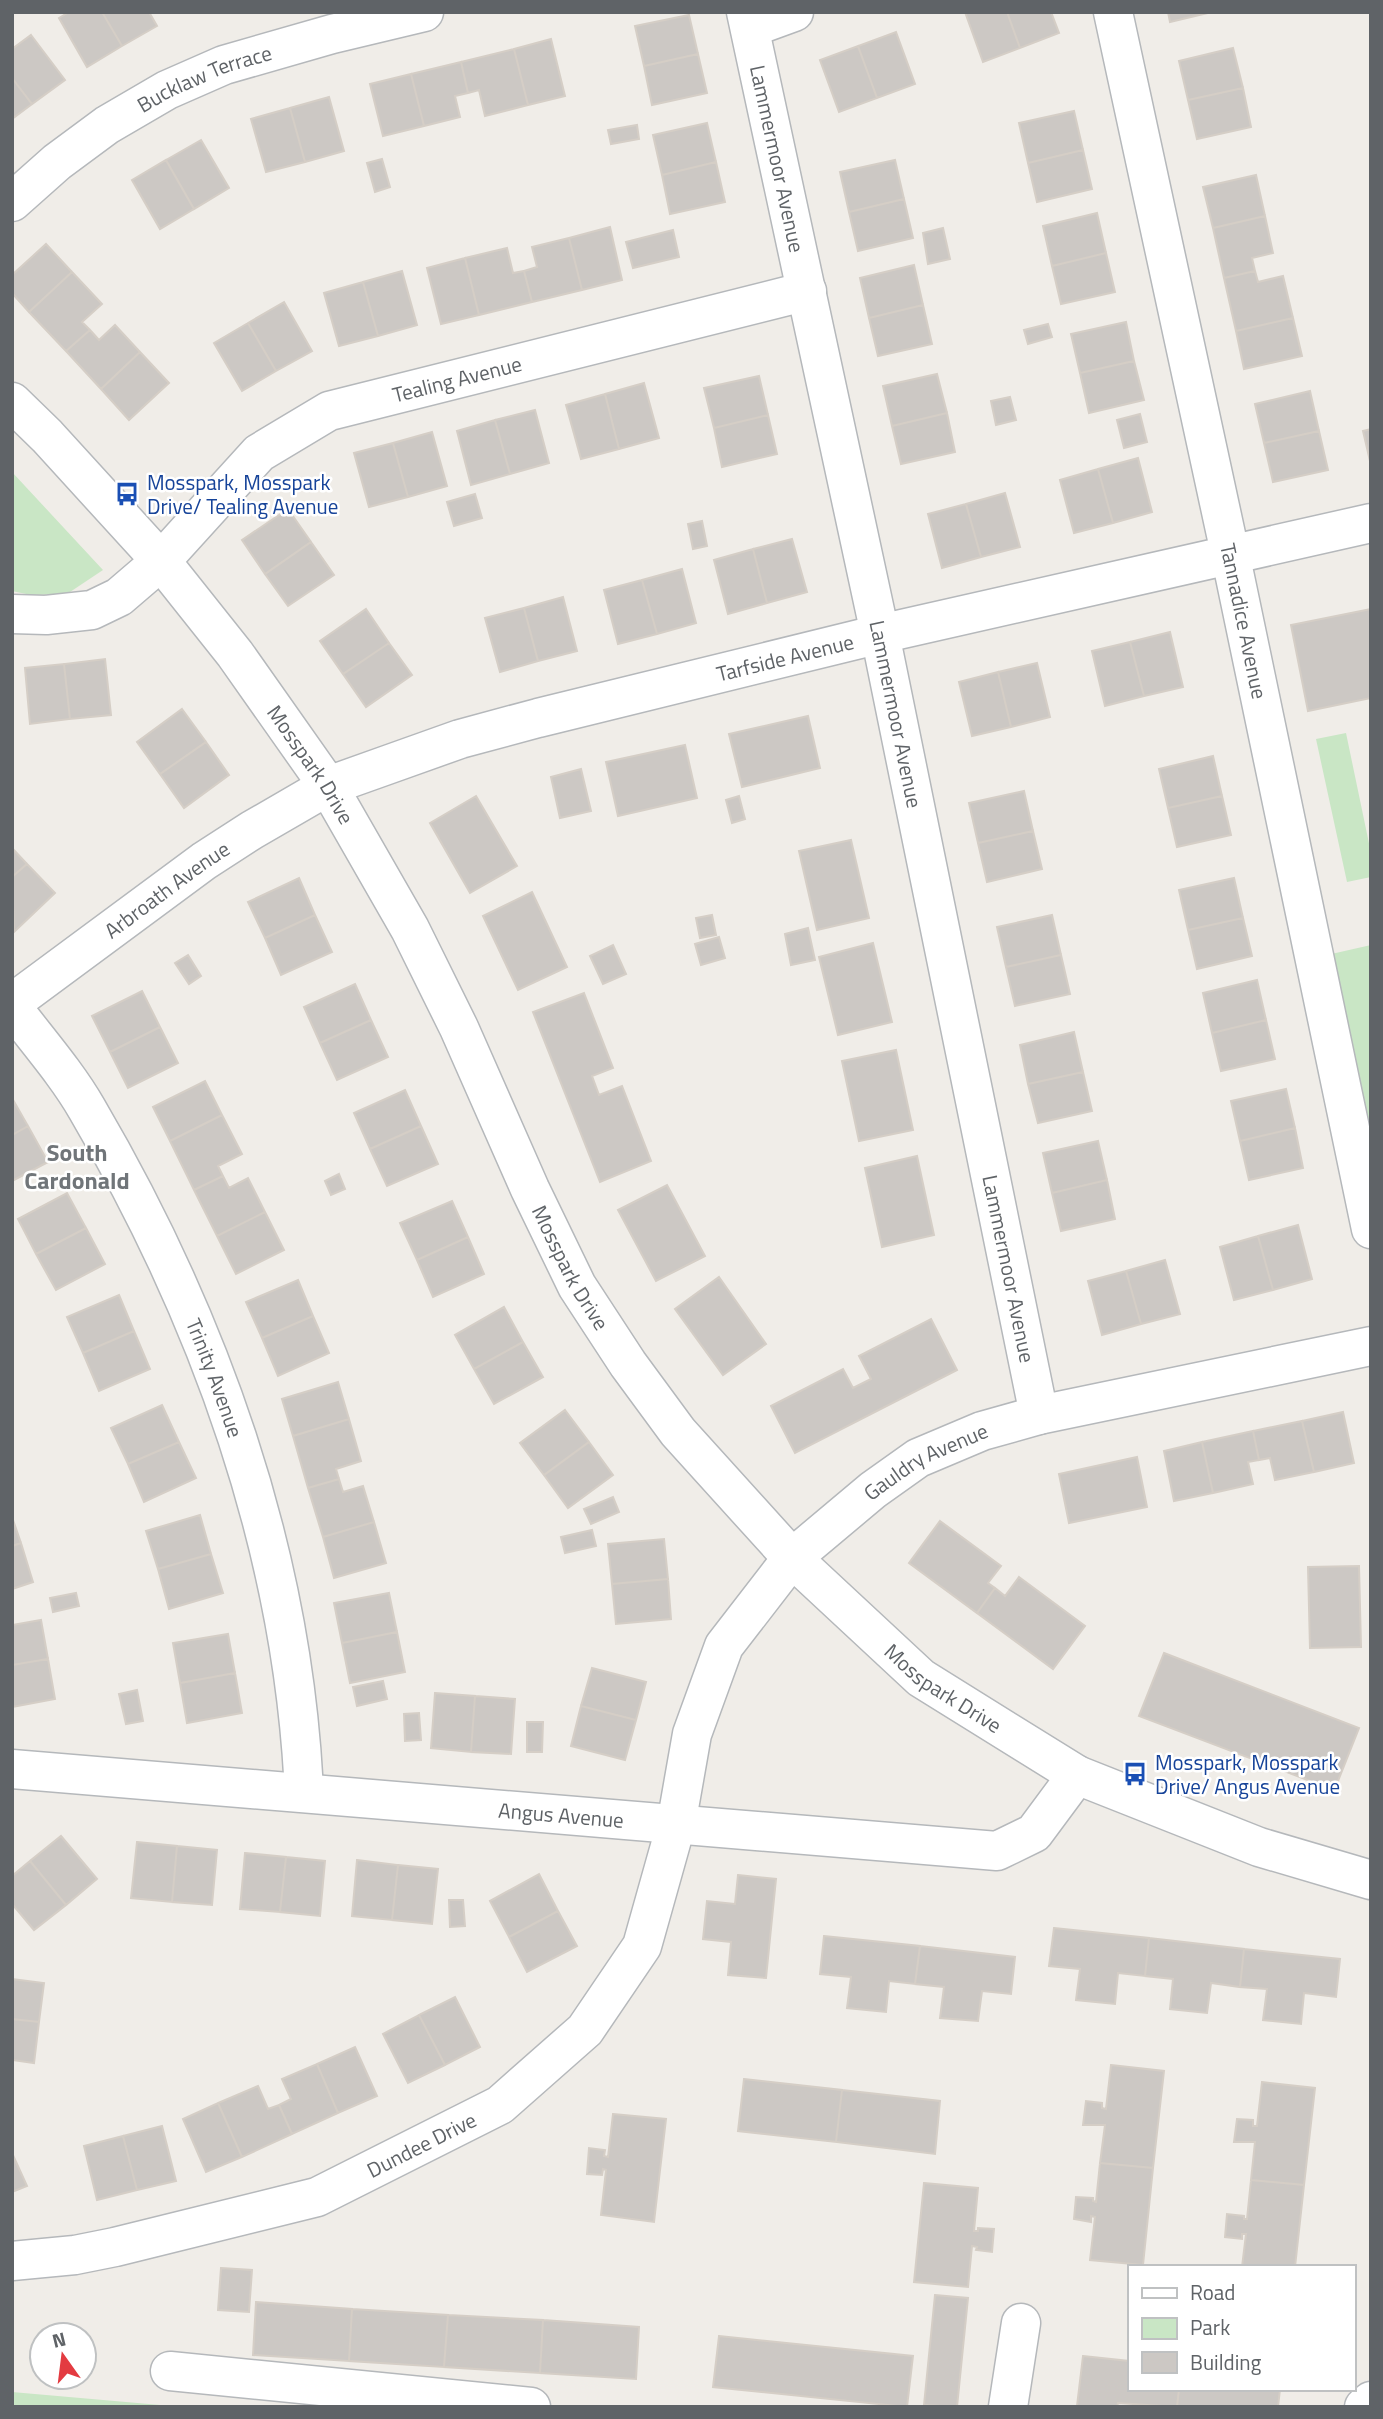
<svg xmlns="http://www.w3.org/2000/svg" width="1383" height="2419" font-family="'Titillium Web',sans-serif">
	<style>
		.green { fill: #c9e6c5 }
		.building { fill: #ccc8c4; stroke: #d5cec6; stroke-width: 2 }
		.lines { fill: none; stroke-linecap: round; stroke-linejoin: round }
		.minor-casing { stroke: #b5b8bb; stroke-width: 41 }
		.tertiary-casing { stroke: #b5b8bb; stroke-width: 41 }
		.minor { stroke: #fff; stroke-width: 38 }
		.tertiary { stroke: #fff; stroke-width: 38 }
		.labels { text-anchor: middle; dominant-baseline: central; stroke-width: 5; stroke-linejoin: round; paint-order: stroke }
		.street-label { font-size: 21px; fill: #5f6367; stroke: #fff }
		.transit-label { font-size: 21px; fill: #164399; stroke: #fff; text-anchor: start }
		.quarter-label { font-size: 24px; font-weight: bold; fill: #707579; stroke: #fff }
	</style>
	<rect width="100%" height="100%" fill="#f0ede8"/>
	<path class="green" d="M12 472 103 570 67 594 31 595 12 591Z
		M1346 733 1371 853V877L1347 882 1316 739Z
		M1371 945V1147L1327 955Z
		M12 2392 183 2407H12Z"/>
	<path class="building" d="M69 12H102L122 46 87 67 59 18Z
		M102 12H149L157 26 122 46Z
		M965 12H1007L1020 48 983 62Z
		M1007 12H1051L1059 33 1020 48Z
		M1168 12H1212L1170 22Z
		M689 15 698 54 644 66 635 26Z
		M896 32 915 84 877 98 858 46Z
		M31 35 65 80 32 104 12 78V49Z
		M551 39 565 96 528 105 514 49Z
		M858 46 877 98 839 112 820 60Z
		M1233 48 1243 88 1188 100 1179 61Z
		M514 49 528 105 485 116 479 90 468 93 461 62Z
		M698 54 707 93 652 105 644 66Z
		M461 62 468 93 455 96 460 117 424 126 411 74Z
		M411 74 424 126 383 136 370 84Z
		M12 78 32 104 12 119Z
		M1243 88 1251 127 1197 139 1188 100Z
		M329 97 344 151 305 162 290 108Z
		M290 108 305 162 266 172 251 119Z
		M1074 111 1083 150 1028 163 1019 123Z
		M707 123 716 162 662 175 653 135Z
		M637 125 639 139 611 144 608 130Z
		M201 140 229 188 194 209 166 160Z
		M1083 150 1092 189 1037 202 1028 163Z
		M382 159 390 187 375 192 367 163Z
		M166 160 194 209 160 229 132 180Z
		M895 160 904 199 849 212 840 172Z
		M716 162 725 202 670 214 662 175Z
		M1256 175 1265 216 1213 228 1203 187Z
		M904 199 913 238 858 251 849 212Z
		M1097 213 1106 253 1052 266 1043 226Z
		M1265 216 1273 253 1252 258 1255 271 1224 278 1213 228Z
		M610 227 622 280 582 290 569 238Z
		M943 228 950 259 928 264 923 233Z
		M673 230 679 257 633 268 626 242Z
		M569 238 582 290 532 302 524 271 537 267 532 247Z
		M46 244 72 272 29 312 12 293V275Z
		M507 248 513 273 524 271 532 302 479 315 465 258Z
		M1106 253 1115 292 1061 304 1052 266Z
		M465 258 479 315 441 324 427 268Z
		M914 265 923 305 869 318 860 278Z
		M402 271 417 325 378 336 363 282Z
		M1255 271 1258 282 1283 276 1293 318 1236 331 1224 278Z
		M72 272 102 304 82 322 90 330 66 351 29 312Z
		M363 282 378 336 339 346 324 293Z
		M284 302 312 351 276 371 248 323Z
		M923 305 932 344 878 356 869 318Z
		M1293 318 1302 356 1244 369 1236 331Z
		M1126 322 1134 361 1080 373 1071 334Z
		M248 323 276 371 242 391 214 343Z
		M1048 324 1052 337 1028 344 1024 330Z
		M115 325 140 352 101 389 66 351 90 330 99 340Z
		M140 352 169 383 129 420 101 389Z
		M1134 361 1144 400 1089 413 1080 373Z
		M937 374 947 413 892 426 883 386Z
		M759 376 768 415 714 428 704 388Z
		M644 383 659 438 619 449 605 394Z
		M1310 391 1319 431 1264 443 1255 404Z
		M605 394 619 449 581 459 566 405Z
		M1010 397 1016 420 996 425 991 401Z
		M535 410 549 463 510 474 495 420Z
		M947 413 955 452 901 464 892 426Z
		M1140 414 1147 442 1124 448 1117 420Z
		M768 415 777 454 722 467 714 428Z
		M495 420 510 474 471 485 457 431Z
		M1371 429V461H1370L1363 431Z
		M1319 431 1328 470 1273 482 1264 443Z
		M432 432 447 486 408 497 393 443Z
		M393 443 408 497 369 507 354 453Z
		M1138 458 1152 512 1113 523 1098 469Z
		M1098 469 1113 523 1074 533 1060 480Z
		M1005 493 1020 547 981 557 966 504Z
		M475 494 482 518 454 526 447 502Z
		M966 504 981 557 942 568 928 514Z
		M288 509 311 542 265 574 242 540Z
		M702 521 707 546 693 549 688 524Z
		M792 539 807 592 767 603 753 549Z
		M311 542 334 575 288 606 265 574Z
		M753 549 767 603 728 614 714 560Z
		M682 569 696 623 657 634 642 580Z
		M642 580 657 634 618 644 604 590Z
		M563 597 577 651 538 661 524 608Z
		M524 608 538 661 500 672 485 618Z
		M366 609 389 643 343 674 320 641Z
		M1371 609V698L1308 711 1291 625Z
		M1170 632 1183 687 1144 696 1130 642Z
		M1130 642 1144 696 1105 706 1092 651Z
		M389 643 412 675 366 707 343 674Z
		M105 659 111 715 70 719 64 664Z
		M1037 663 1050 717 1011 727 998 672Z
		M64 664 70 719 30 724 25 668Z
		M998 672 1011 727 972 736 959 682Z
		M182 709 206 742 160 774 137 742Z
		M808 716 820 768 742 787 729 734Z
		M206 742 229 775 184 808 160 774Z
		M685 745 697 798 618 816 606 762Z
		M1213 756 1222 796 1168 808 1159 769Z
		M581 769 591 811 560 818 551 777Z
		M1024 791 1033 831 978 843 969 803Z
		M476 796 517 866 470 893 430 823Z
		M739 796 745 819 732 823 726 800Z
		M1222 796 1231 835 1177 847 1168 808Z
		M1033 831 1042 869 987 882 978 843Z
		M851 840 869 918 817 930 799 851Z
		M12 848 27 864 12 877Z
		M27 864 55 893 14 932 12 877Z
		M299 878 315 915 265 938 248 902Z
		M1234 878 1243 918 1188 930 1179 890Z
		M532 892 567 967 518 990 483 916Z
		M315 915 332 952 281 975 265 938Z
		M712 915 716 935 700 938 696 918Z
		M1052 915 1061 955 1006 967 997 927Z
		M1243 918 1252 956 1197 969 1188 930Z
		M808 928 815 960 791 965 785 934Z
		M719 937 725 958 701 965 695 944Z
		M873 943 892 1022 838 1035 819 957Z
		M613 945 626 974 603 984 590 956Z
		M188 955 201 976 189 984 175 963Z
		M1061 955 1070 994 1015 1006 1006 967Z
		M1257 980 1266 1020 1212 1033 1203 993Z
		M355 984 371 1020 320 1043 304 1007Z
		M142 991 160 1027 110 1052 92 1016Z
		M584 993 613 1068 592 1076 599 1095 622 1086 651 1161 600 1182 533 1012Z
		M371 1020 388 1057 337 1080 320 1043Z
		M1266 1020 1275 1059 1221 1071 1212 1033Z
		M160 1027 178 1063 128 1088 110 1052Z
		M1074 1032 1083 1072 1028 1084 1020 1045Z
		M896 1050 913 1130 859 1141 842 1061Z
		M1083 1072 1092 1111 1038 1123 1028 1084Z
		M205 1081 222 1115 170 1141 153 1107Z
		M1286 1089 1295 1128 1240 1141 1231 1101Z
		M405 1090 421 1126 370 1149 354 1113Z
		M12 1098 28 1126 12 1135Z
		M222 1115 242 1154 218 1166 223 1176 194 1190 170 1141Z
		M28 1126 48 1162 12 1181V1135Z
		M421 1126 438 1164 387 1186 370 1149Z
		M1295 1128 1303 1168 1249 1180 1240 1141Z
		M1098 1141 1107 1180 1052 1193 1043 1153Z
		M917 1156 934 1235 882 1247 865 1168Z
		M339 1174 345 1189 331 1195 325 1181Z
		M223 1176 229 1188 248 1178 265 1212 217 1236 194 1190Z
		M1107 1180 1115 1219 1061 1231 1052 1193Z
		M667 1185 705 1256 656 1281 618 1210Z
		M67 1193 86 1228 36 1254 18 1219Z
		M452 1201 468 1237 417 1260 400 1223Z
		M265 1212 284 1250 236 1274 217 1236Z
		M1298 1225 1312 1279 1273 1290 1258 1236Z
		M86 1228 105 1264 56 1290 36 1254Z
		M1258 1236 1273 1290 1234 1300 1220 1247Z
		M468 1237 484 1274 433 1297 417 1260Z
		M1165 1260 1180 1314 1141 1324 1126 1271Z
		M1126 1271 1141 1324 1102 1335 1088 1281Z
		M719 1277 766 1344 723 1375 675 1309Z
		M298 1280 313 1316 262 1338 246 1302Z
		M119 1295 134 1331 83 1353 67 1317Z
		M504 1307 523 1342 474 1369 455 1335Z
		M313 1316 329 1353 278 1376 262 1338Z
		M931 1319 957 1370 795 1453 771 1406 843 1369 853 1388 871 1379 859 1356Z
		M134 1331 150 1369 99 1391 83 1353Z
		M523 1342 543 1377 494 1404 474 1369Z
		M338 1382 349 1419 293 1436 282 1399Z
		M162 1405 179 1442 128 1464 111 1428Z
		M565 1410 589 1442 544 1475 520 1443Z
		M1343 1412 1354 1463 1314 1472 1302 1421Z
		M349 1419 361 1461 336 1469 339 1479 308 1488 293 1436Z
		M1302 1421 1314 1472 1275 1480 1270 1458 1259 1460 1253 1431Z
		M1253 1431 1259 1460 1248 1462 1253 1484 1213 1493 1202 1442Z
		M179 1442 196 1478 144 1502 128 1464Z
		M589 1442 613 1475 568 1508 544 1475Z
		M1202 1442 1213 1493 1174 1501 1164 1451Z
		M1137 1457 1147 1507 1069 1523 1059 1474Z
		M339 1479 343 1492 363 1486 374 1522 323 1537 308 1488Z
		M613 1497 619 1512 591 1524 584 1509Z
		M200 1515 211 1554 158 1569 146 1531Z
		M12 1517 21 1543 12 1546Z
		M940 1521 1001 1566 988 1583 995 1588 977 1613 909 1563Z
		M374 1522 386 1563 334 1578 323 1537Z
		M592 1530 596 1546 565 1553 561 1537Z
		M664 1539 668 1579 612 1584 608 1544Z
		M21 1543 33 1582 12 1589V1546Z
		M211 1554 223 1593 169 1609 158 1569Z
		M1359 1566 1361 1647 1310 1648 1308 1567Z
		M1019 1577 1085 1626 1053 1669 977 1613 995 1588 1005 1596Z
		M668 1579 671 1619 616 1624 612 1584Z
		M76 1593 79 1606 53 1612 50 1598Z
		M389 1593 397 1632 342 1643 334 1603Z
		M41 1620 48 1659 12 1665V1625Z
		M397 1632 405 1672 350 1683 342 1643Z
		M228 1634 235 1673 180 1683 173 1643Z
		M1164 1653 1359 1728 1338 1781 1326 1787 1139 1716Z
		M48 1659 55 1699 12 1707V1665Z
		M592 1668 646 1682 636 1720 581 1706Z
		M235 1673 242 1713 187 1723 180 1683Z
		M383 1681 387 1699 357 1706 353 1687Z
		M137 1690 143 1721 126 1724 119 1694Z
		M435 1693 475 1696 471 1752 431 1748Z
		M475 1696 515 1699 511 1754 471 1752Z
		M581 1706 636 1720 625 1760 571 1746Z
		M419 1713 421 1740 405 1741 404 1714Z
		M527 1722H543L542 1752H527Z
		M61 1836 97 1879 66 1905 30 1861Z
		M137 1842 177 1846 172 1902 131 1898Z
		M177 1846 217 1850 212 1905 172 1902Z
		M245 1853 286 1857 280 1912 240 1909Z
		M286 1857 325 1861 320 1916 280 1912Z
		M357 1860 398 1865 392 1920 352 1916Z
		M30 1861 66 1905 34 1930 12 1904V1876Z
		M398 1865 438 1869 432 1924 392 1920Z
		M539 1874 558 1911 509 1937 490 1901Z
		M738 1875 776 1879 766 1978 728 1975 731 1942 703 1939 707 1901 735 1904Z
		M449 1900H463L465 1926 450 1927Z
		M558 1911 577 1946 527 1972 509 1937Z
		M1054 1928 1149 1938 1145 1976 1118 1973 1115 2004 1076 2000 1080 1969 1049 1966Z
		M824 1936 920 1946 915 1984 889 1981 886 2012 847 2008 851 1977 820 1974Z
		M1149 1938 1244 1949 1240 1987 1211 1983 1207 2013 1170 2009 1173 1979 1145 1976Z
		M920 1946 1015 1957 1011 1994 982 1991 978 2021 940 2018 944 1987 915 1984Z
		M1244 1949 1340 1959 1336 1997 1304 1993 1301 2024 1263 2020 1267 1989 1240 1987Z
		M12 1979 44 1983 39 2022 12 2019Z
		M455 1997 480 2047 445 2065 419 2015Z
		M419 2015 445 2065 408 2083 383 2034Z
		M12 2019 39 2022 34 2063 12 2060Z
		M355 2047 377 2096 338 2113 317 2064Z
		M317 2064 338 2113 292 2134 279 2105 291 2099 282 2079Z
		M1111 2065 1164 2071 1153 2168 1100 2163 1105 2125H1083L1086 2101 1102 2103V2108L1106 2109Z
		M744 2079 842 2090 836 2142 738 2131Z
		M1262 2082 1315 2088 1304 2185 1251 2180 1255 2142H1234L1237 2119 1253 2120V2126H1257Z
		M258 2086 268 2109 279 2105 292 2134 242 2157 218 2103Z
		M842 2090 940 2101 935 2154 836 2142Z
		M218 2103 242 2157 206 2172 183 2119Z
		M613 2114 666 2119 654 2222 601 2215 606 2170 603 2169 602 2175 587 2174 589 2148 605 2150 604 2156 608 2157Z
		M162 2126 176 2181 137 2190 123 2136Z
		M123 2136 137 2190 97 2200 84 2146Z
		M12 2153 27 2186 12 2192Z
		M1100 2163 1153 2168 1143 2265 1090 2260 1095 2217 1091 2216V2222L1074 2219 1076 2197 1093 2198V2201L1096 2202Z
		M1251 2180 1304 2185 1295 2267H1242L1246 2234H1242V2239L1225 2237 1227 2214 1244 2216V2219H1247Z
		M924 2183 978 2188 974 2231H978V2228L994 2229 992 2252 976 2250 977 2247 972 2246 968 2287 914 2282Z
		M221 2268 252 2270 249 2312 218 2310Z
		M935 2295 968 2298 957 2407 924 2405Z
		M256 2302 352 2309 349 2361 253 2355Z
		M352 2309 448 2315 444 2367 349 2361Z
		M448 2315 543 2320 540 2373 444 2367Z
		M543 2320 639 2327 636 2379 540 2373Z
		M719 2336 913 2356 907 2407 713 2387Z
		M1083 2356 1129 2361V2389H1179L1177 2407 1118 2403 1117 2407 1077 2406Z
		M1179 2389H1280L1278 2407H1177Z"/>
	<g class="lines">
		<g class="minor-casing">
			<g id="minor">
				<path id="s1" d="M746 12 880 634 1039 1415"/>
				<path id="s2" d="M1113 12 1230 553 1371 1229"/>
				<path d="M750 28 794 12"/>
				<path id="s3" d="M12 202 57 162 107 125 167 90 224 65 332 34 424 12"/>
				<path id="s4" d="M12 614 46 615 92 610 119 597 161 561 259 453 329 411 807 291"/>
				<path id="s5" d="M12 1003 204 861 252 830 328 786 387 765 460 739 538 718 880 634 1371 523"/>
				<path id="s6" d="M12 1007C37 1040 67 1074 87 1109 209 1317 293 1550 304 1792"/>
				<path id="s7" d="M12 1769 997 1851 1034 1833 1077 1775"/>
				<path id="s8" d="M12 2261 75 2255 115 2247 317 2197 500 2105 585 2030 642 1946 676 1825 692 1734 724 1646 792 1558 873 1490 918 1458 982 1431 1039 1415 1371 1346"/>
				<path d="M170 2371 531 2407"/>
				<path d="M1008 2407 1021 2323"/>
				<path d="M1364 2407 1371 2401"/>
			</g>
		</g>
		<g class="tertiary-casing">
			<g id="tertiary">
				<path id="s9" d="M12 402 47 436 161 561 235 654 328 786 410 929 459 1028 530 1189 577 1286 628 1364 678 1432 792 1558 921 1678 1077 1775 1259 1847 1371 1880"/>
			</g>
		</g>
		<use href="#minor" class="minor"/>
		<use href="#tertiary" class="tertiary"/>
	</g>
	<defs>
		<g id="bus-bare" transform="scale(1.89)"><path d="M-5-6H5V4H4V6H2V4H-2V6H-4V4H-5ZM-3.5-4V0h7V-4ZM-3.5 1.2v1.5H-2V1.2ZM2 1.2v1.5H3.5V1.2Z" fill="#1a4fb4" stroke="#fff" stroke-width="2.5" paint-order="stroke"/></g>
	</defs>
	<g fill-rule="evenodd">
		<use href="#bus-bare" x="127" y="494"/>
		<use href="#bus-bare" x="1135" y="1774"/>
	</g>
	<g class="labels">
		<g class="street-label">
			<text stroke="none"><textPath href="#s3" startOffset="231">Bucklaw Terrace</textPath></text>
			<text stroke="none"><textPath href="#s1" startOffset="150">Lammermoor Avenue</textPath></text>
			<text stroke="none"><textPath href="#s4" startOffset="525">Tealing Avenue</textPath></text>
			<text stroke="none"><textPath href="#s2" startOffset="623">Tannadice Avenue</textPath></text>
			<text stroke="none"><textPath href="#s5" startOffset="859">Tarfside Avenue</textPath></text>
			<text stroke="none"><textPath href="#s1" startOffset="718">Lammermoor Avenue</textPath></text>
			<text stroke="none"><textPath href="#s9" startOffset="471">Mosspark Drive</textPath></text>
			<text stroke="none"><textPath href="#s5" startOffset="192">Arbroath Avenue</textPath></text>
			<text stroke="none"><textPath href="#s9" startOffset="1038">Mosspark Drive</textPath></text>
			<text stroke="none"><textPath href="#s1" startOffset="1284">Lammermoor Avenue</textPath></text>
			<text stroke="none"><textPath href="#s6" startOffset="425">Trinity Avenue</textPath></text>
			<text stroke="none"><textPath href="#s8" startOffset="1321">Gauldry Avenue</textPath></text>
			<text stroke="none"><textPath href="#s9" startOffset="1605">Mosspark Drive</textPath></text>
			<text stroke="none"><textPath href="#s7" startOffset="551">Angus Avenue</textPath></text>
			<text stroke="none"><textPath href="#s8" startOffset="429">Dundee Drive</textPath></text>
		</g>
		<g class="transit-label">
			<text x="147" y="482">Mosspark, Mosspark<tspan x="147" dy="24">Drive/ Tealing Avenue</tspan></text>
			<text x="1155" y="1762">Mosspark, Mosspark<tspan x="1155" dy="24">Drive/ Angus Avenue</tspan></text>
		</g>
		<g class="quarter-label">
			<text x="77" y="1152">South<tspan x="77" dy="28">Cardonald</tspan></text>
		</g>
	</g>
	<rect width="1383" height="2419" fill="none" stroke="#5f6367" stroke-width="28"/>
	<rect x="1128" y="2265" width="228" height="126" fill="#ffffff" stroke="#bfc1c2" stroke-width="2"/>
	<rect x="1142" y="2288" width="35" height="10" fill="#ffffff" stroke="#bfc1c2" stroke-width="2"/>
	<text x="1190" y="2300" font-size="21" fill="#5f6367">Road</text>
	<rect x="1142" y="2318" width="35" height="21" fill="#c9e6c5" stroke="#bfc1c2" stroke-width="2"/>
	<text x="1190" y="2335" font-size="21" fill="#5f6367">Park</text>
	<rect x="1142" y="2352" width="35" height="21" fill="#ccc8c4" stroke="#bfc1c2" stroke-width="2"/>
	<text x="1190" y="2370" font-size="21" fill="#5f6367">Building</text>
	<g transform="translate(63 2356) rotate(346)"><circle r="33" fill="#ffffff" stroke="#bfc1c2" stroke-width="2"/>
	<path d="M0-5L12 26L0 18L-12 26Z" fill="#e33b41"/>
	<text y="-10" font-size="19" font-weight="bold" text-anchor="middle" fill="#5f6367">N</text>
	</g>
</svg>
